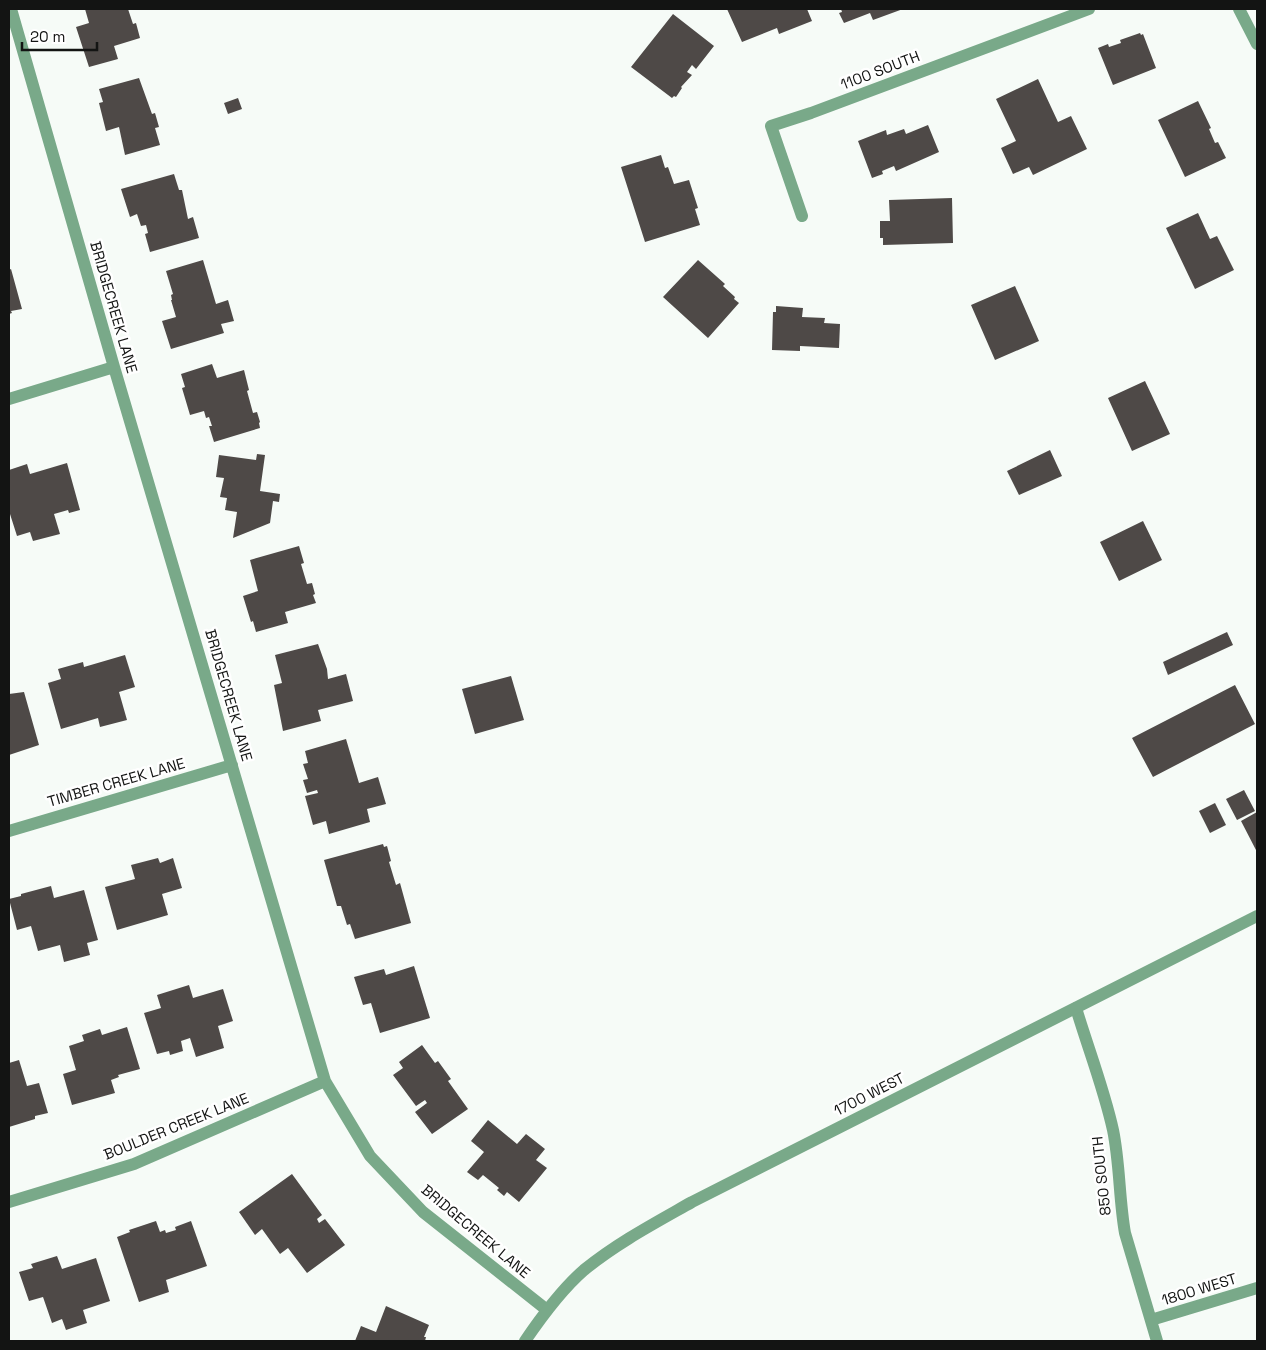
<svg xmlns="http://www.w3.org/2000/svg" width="1266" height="1350" font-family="'Space Grotesk',sans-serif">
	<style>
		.building { fill: #4e4947 }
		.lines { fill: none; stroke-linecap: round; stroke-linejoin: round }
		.minor { stroke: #79a989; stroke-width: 12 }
		.tertiary { stroke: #79a989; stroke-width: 12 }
		.labels { text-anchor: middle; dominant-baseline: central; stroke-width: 5; stroke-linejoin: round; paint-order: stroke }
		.street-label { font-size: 15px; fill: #131413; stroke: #fff }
	</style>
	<rect width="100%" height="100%" fill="#f6fbf7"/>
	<path class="building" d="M85 9H128L133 24 136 23 140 38 114 46 118 59 89 67 76 27 89 23Z
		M727 9H807L812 21 779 34 777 28 742 42Z
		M841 9H903L873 20 870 13 844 23 839 13 842 12Z
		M673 14 714 46 696 69 692 65 687 72 692 75 681 87 682 88 676 97 674 96 672 98 631 67Z
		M1140 33 1141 35 1143 34 1156 68 1113 85 1098 48 1108 44 1109 47 1121 43 1120 40Z
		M139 78 152 114 155 113 159 127 155 128 160 145 125 155 119 127 106 131 99 103 103 102 99 89Z
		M1038 79 1058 122 1071 116 1087 149 1033 175 1029 167 1013 174 1001 148 1016 141 996 99Z
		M238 98 242 109 228 114 224 103Z
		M1198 101 1211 128 1209 129 1215 143 1218 142 1226 158 1185 177 1158 120Z
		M928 125 939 152 896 171 894 166 882 171 883 174 872 178 858 141 886 130 887 135 904 129 906 134Z
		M661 155 665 168 668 167 674 184 689 180 698 208 695 209 700 225 645 242 621 167Z
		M174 174 179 190H182L188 219 193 217 199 238 150 252 145 234 148 233 146 225 141 226 137 214 130 217 121 189Z
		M952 198 953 243 883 245V238H880V221H890L889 200Z
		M1198 213 1210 239 1217 236 1234 270 1195 289 1166 228Z
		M203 260 216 304 228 300 234 321 221 324 224 333 171 349 162 321 176 317 171 300H172L171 295 173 294 166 271Z
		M698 260 725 284 723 286 735 297 734 299 739 303 708 338 663 297Z
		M11 269 22 309 11 311 12 313 9 314V270Z
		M1015 286 1039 341 995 360 971 305Z
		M776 306 803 308 802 317 825 318 824 323 840 324 839 348 800 346V351L772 350 773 312H776Z
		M212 364 217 378 244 370 249 390 247 391 253 413 257 412 260 422 259 423 260 428 214 442 209 426H212L209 417 206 418 204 411 190 415 182 388 185 387 181 374Z
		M1145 381 1170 434 1132 451 1108 398Z
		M1050 450 1062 476 1019 495 1007 471Z
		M257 454 265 455 260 491 280 494 279 502 273 501 270 523 233 538 237 512 225 510 227 498 220 497 224 478 216 477 219 455 256 460Z
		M67 463 80 510 69 513 68 510 54 514 60 534 33 541 30 532 17 536 10 514H9V470L27 464 30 474Z
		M1143 521 1162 560 1119 581 1100 542Z
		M299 546 304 563 301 564 307 584 312 583 315 594 313 595 316 603 285 612 288 623 256 632 253 621 251 622 243 596 258 591 250 560Z
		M1227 632 1233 645 1168 675 1163 662Z
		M318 644 327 669 328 679 346 674 353 701 318 710 321 721 283 731 274 685 282 683 275 655Z
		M125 655 135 687 119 692 127 720 100 727 98 718 61 729 48 683 61 679 58 669 83 662 84 667Z
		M511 676 524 720 475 734 462 689Z
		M1235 685 1255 724 1153 777 1132 738Z
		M24 692 39 745 9 755V694Z
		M346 739 359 783 378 777 386 804 367 809 370 822 329 834 326 821 313 825 305 796 318 793 317 790 307 793 303 780 308 779 303 764 308 763 305 751Z
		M1244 790 1255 811 1237 820 1226 799Z
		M1215 803 1226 825 1210 833 1199 811Z
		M1257 812V852L1241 821Z
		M383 844 384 847 387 846 391 861 389 862 396 885 400 883 411 923 355 939 350 924 347 925 341 906H337L324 860Z
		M158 858 160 863 173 858 182 888 162 894 168 915 117 930 105 887 135 879 131 865Z
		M51 886 54 898 84 890 98 940 87 943 90 955 64 962 60 945 38 951 31 926 17 930 9 899 21 896V894Z
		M414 966 430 1018 380 1033 371 1003 363 1005 354 977 384 969 386 975Z
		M189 985 193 998 223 989 233 1021 218 1026 224 1048 196 1057 190 1038 181 1041 183 1051 170 1055 169 1051 157 1054 144 1013 161 1008 157 995Z
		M127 1027 140 1069 118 1075 119 1077 111 1080 115 1093 72 1105 63 1074 76 1070 69 1046 84 1041 82 1035 100 1029 102 1035Z
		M422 1045 435 1063 438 1061 451 1079 448 1081 468 1109 432 1134 415 1112 427 1103 425 1100 416 1106 393 1075 403 1068 399 1062Z
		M19 1060 27 1086 39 1083 48 1113 35 1116V1119L9 1127V1063Z
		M488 1120 517 1144 526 1134 545 1149 536 1160 547 1168 519 1202 507 1192 504 1196 497 1190 499 1188 483 1175 478 1180 467 1172 484 1152 471 1141Z
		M292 1174 322 1215 317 1219 319 1223 325 1219 345 1245 307 1273 288 1248 280 1254 262 1229 255 1235 239 1212Z
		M156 1221 160 1232 165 1230 166 1233 176 1230 175 1227 191 1221 207 1266 166 1280 169 1292 139 1302 117 1237 130 1232 129 1230Z
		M57 1256 62 1269 96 1258 110 1301 83 1310 87 1323 66 1330 62 1319 52 1323 43 1297 29 1301 19 1272 33 1268 31 1264Z
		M386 1306 429 1325 424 1337H426L425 1341H355L361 1326 376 1332Z"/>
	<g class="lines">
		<path class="minor" d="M11 9 114 367 325 1081 370 1156 423 1212 547 1310
			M1239 9 1257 44
			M802 216 771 126 811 113 1089 9
			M9 399 114 367
			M9 831 232 765
			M1076 1008C1088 1048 1104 1089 1113 1130 1120 1164 1119 1199 1125 1233L1157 1341
			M9 1202 134 1164 325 1081
			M1151 1320 1257 1288"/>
		<path class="tertiary" d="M525 1341C542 1316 561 1290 584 1270 617 1243 655 1223 692 1202L1257 916"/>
	</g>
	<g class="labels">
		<g class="street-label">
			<text transform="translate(880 70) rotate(-21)">1100 SOUTH</text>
			<text transform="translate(114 307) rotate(74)">BRIDGECREEK LANE</text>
			<text transform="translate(229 695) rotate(74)">BRIDGECREEK LANE</text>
			<text transform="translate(116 782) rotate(-16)">TIMBER CREEK LANE</text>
			<text transform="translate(869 1094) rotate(-27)">1700 WEST</text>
			<text transform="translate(176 1126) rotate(-22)">BOULDER CREEK LANE</text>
			<text transform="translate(1101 1176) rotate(-96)">850 SOUTH</text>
			<text transform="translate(476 1231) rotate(40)">BRIDGECREEK LANE</text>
			<text transform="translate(1199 1289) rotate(-17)">1800 WEST</text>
		</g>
	</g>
	<rect width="1266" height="1350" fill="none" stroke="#131413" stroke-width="20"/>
	<path d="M22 42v8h75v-8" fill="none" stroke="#131413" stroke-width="2.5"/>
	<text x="30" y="42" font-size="15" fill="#131413" stroke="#ffffff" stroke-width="4" paint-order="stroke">20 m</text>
</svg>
